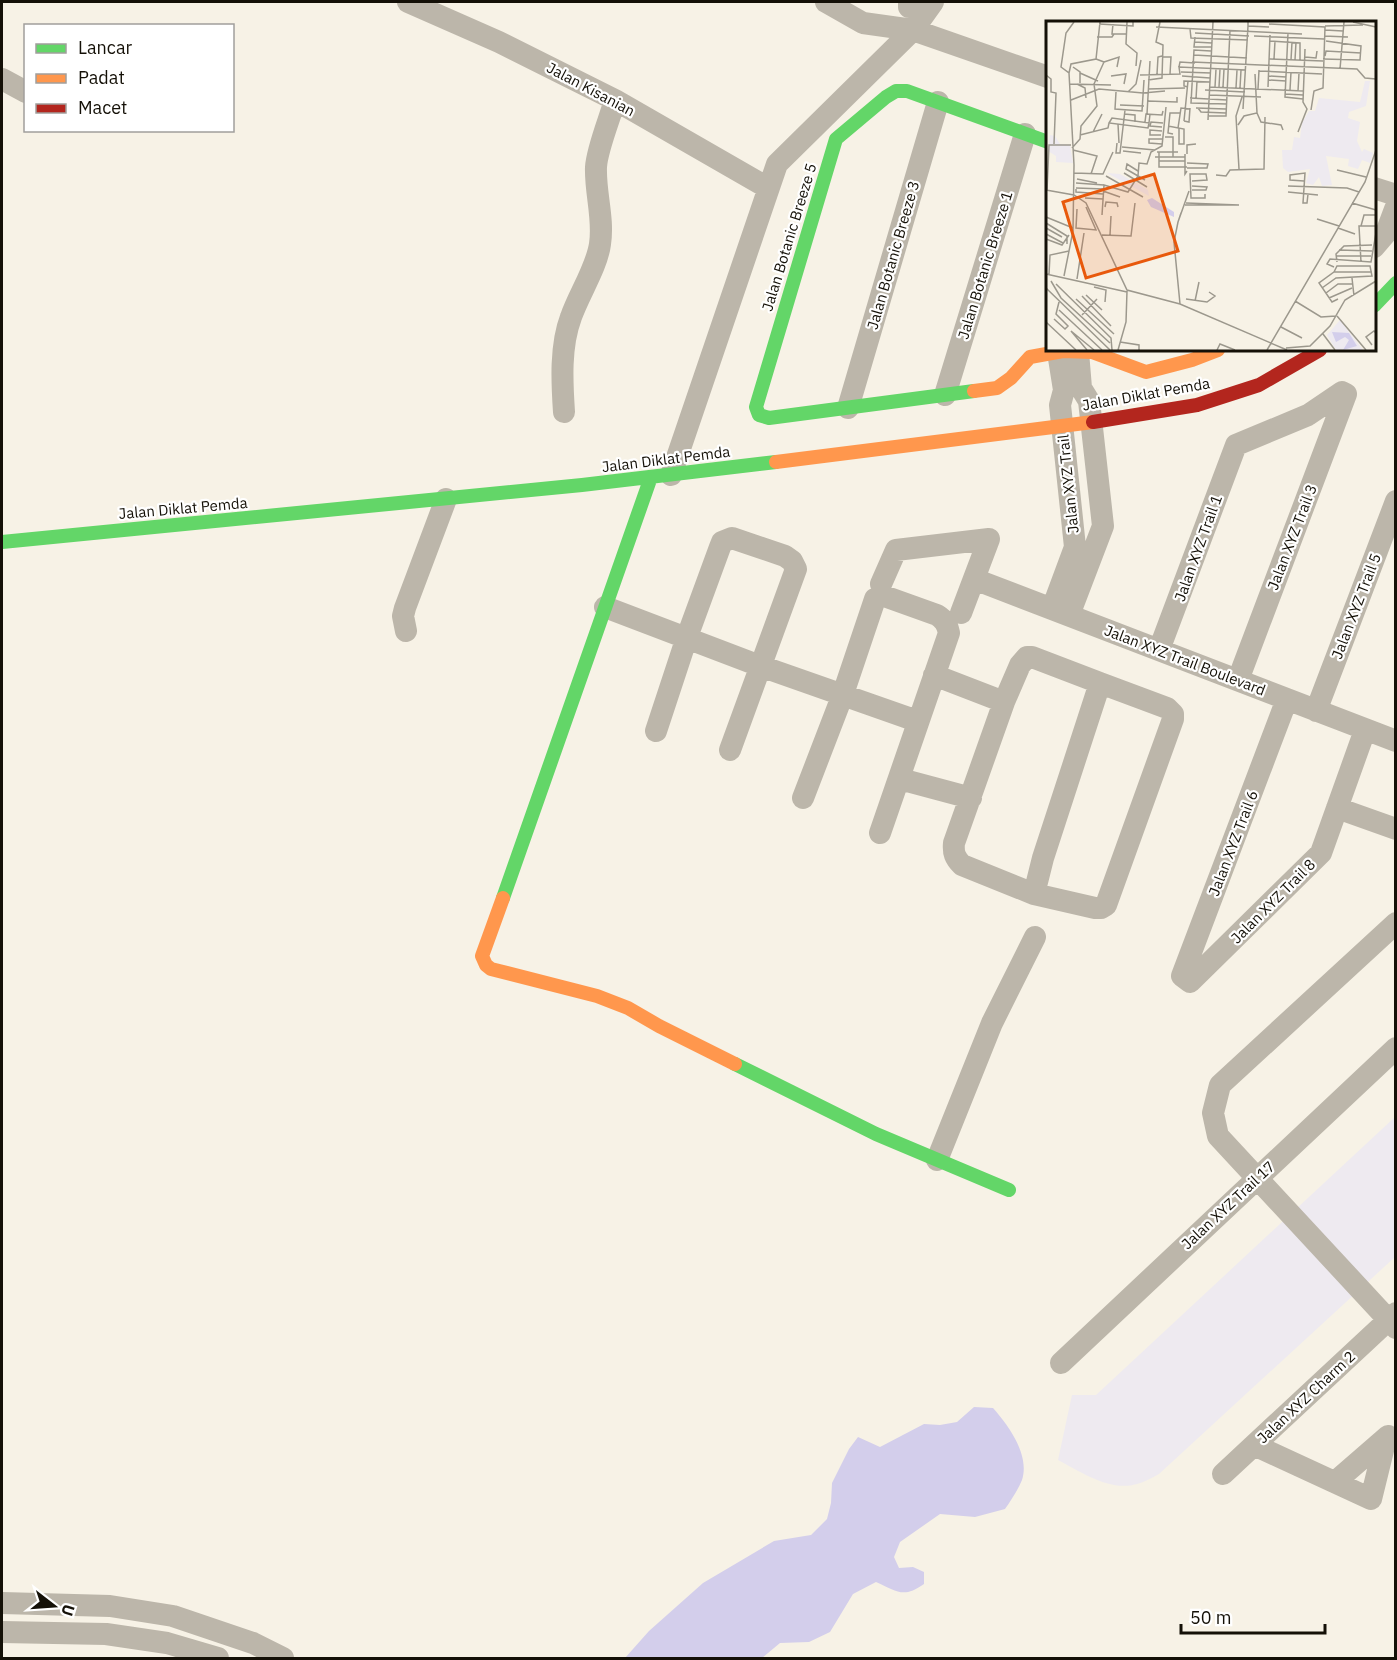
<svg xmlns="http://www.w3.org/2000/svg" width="1397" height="1660" font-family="'IBM Plex Sans',sans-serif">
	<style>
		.green { fill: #eeeaf0 }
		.water { fill: #d3ceeb }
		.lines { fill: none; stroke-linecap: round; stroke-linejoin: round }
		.street { stroke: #bcb6aa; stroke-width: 22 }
		.fast { stroke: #63d668; stroke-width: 14 }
		.slow { stroke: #ff974d; stroke-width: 14 }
		.jam { stroke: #b3261e; stroke-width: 14 }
		.labels { text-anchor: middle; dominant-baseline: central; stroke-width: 4.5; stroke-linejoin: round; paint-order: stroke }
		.street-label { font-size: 15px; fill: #141007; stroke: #fff }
		.inset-road { fill: none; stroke: #9c988d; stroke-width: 1.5 }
		.view { fill: #e8590c; fill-opacity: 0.15; stroke: #e8590c; stroke-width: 3 }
		.inset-edge { fill: none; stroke: #141007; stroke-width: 3 }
	</style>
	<rect width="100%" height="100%" fill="#f7f2e6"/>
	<path class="green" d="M1395 1117V1257L1159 1474C1152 1478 1144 1482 1137 1484 1110 1492 1081 1472 1058 1460L1072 1395H1096Z"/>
	<path class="water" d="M974 1407 993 1408C1009 1426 1030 1455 1022 1480 1018 1490 1011 1500 1005 1509L975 1517 940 1514 900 1542 894 1557 899 1568 913 1567 924 1572V1584C903 1599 897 1591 876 1582L853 1594 830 1632 809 1642 780 1643 762 1658H625L649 1631 703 1583 774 1541 811 1535 827 1519 831 1503 832 1483 849 1449 858 1437 880 1447 924 1424 940 1425 957 1422Z"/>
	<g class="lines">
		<path class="street" d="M408 2 499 42 615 100 768 188
			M826 2 863 23 913 30 1048 77
			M909 2V7
			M2 79 26 92
			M1374 188 1396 195
			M1374 247 1386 233 1395 209
			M945 395 1025 134
			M848 408 938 102
			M564 412C562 382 560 346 571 317 579 294 597 267 600 244 604 218 595 193 596 167 597 149 610 118 615 100
			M671 475 777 164 913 30 933 2
			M974 579 1396 741
			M881 584 896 550 989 539 961 613
			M605 607 760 666 917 721
			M1052 609 1075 547 1060 405 1064 390 1058 352
			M1069 615 1103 526 1089 401 1081 388 1078 352
			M406 631 403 616 405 608 446 499
			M1159 650 1236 445 1308 415 1342 392 1346 394
			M1027 657H1032L1100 683 1043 858 1034 894 962 865C955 858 953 853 954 843L1004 702 1020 665Z
			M934 675 1004 702
			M1238 680 1346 394
			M1287 699 1182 976 1190 982 1321 853 1365 730
			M1316 711 1396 501
			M656 731 687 637 720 547 722 542 732 538 785 556 792 561 796 569 730 750
			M900 779 971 798
			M803 798 843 694 875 599 884 596 937 615C945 620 947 624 949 633L880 833
			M1337 808 1396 829
			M1034 894 1095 908H1101L1106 905 1173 719V714L1167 708 1100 683
			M1396 923 1220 1085 1213 1113 1218 1136 1396 1328
			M937 1160 992 1023 1035 937
			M1061 1363 1396 1048
			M1254 1445 1371 1499 1386 1438
			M1223 1474 1396 1313
			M1335 1482 1388 1436
			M2 1603 110 1606 173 1616 253 1643 283 1658
			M2 1632 106 1634 167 1643 218 1658"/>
		<path class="fast" d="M1374 306 1396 283
			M974 391 769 418 759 415 756 407 836 139 886 97 896 91H907L1048 142
			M2 542 582 485 776 462
			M503 898 651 477
			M735 1064 876 1134 1009 1190"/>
		<path class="slow" d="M974 391 997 388 1011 378 1030 357 1063 351 1092 352 1146 372 1192 360 1218 350
			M776 462 1093 422
			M503 898 482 956 486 965 491 969 597 996 628 1008 659 1026 735 1064"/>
		<path class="jam" d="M1093 422 1197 405 1259 385 1320 350"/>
	</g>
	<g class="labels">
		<g class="street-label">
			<text transform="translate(591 89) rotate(28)">Jalan Kisanian</text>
			<text transform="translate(789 237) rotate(-73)">Jalan Botanic Breeze 5</text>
			<text transform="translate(893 255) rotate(-74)">Jalan Botanic Breeze 3</text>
			<text transform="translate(985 265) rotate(-73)">Jalan Botanic Breeze 1</text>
			<text transform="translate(1146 394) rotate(-10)">Jalan Diklat Pemda</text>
			<text transform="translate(666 459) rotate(-7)">Jalan Diklat Pemda</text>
			<text transform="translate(1068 484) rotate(-96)">Jalan XYZ Trail</text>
			<text transform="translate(183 508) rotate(-5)">Jalan Diklat Pemda</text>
			<text transform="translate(1292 537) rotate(-69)">Jalan XYZ Trail 3</text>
			<text transform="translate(1198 548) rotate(-70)">Jalan XYZ Trail 1</text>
			<text transform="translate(1356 606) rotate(-69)">Jalan XYZ Trail 5</text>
			<text transform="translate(1185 660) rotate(21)">Jalan XYZ Trail Boulevard</text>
			<text transform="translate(1233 843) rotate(-69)">Jalan XYZ Trail 6</text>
			<text transform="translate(1273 901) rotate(-45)">Jalan XYZ Trail 8</text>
			<text transform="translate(1228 1205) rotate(-43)">Jalan XYZ Trail 17</text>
			<text transform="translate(1306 1397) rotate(-43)">Jalan XYZ Charm 2</text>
		</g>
	</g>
	<g transform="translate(1046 21)">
		<rect width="330" height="330" fill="#f7f2e6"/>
		<path d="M319 60H324L320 85 303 91 302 97 314 101 311 120 316 131 318 128 327 132 324 142 316 139 312 148 302 145 303 138 280 135 286 164 276 165 273 156 267 164 260 162 264 148 242 151 237 147 236 129H246L248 116 254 117 256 102 263 90H269L273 77 314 81ZM4 114 9 115 14 123 24 124 27 142 10 141V135L2 130ZM61 152 74 153 102 169 103 175ZM294 299 317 329H290L281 314Z" fill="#eeeaf0"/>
		<path d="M106 177 128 191V196L105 186 101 179ZM286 311 303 312 311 325 297 329 303 319 299 316 290 321Z" fill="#d3ceeb"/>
		<path class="inset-road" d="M81 1 80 23 91 32 90 45M202 1V5L223 6M307 1 330 6M53 3 87 5V1M67 3 66 13H80M223 3 279 6 277 67 268 70 265 89M279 5 317 4M110 6 256 13M144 8 145 17 202 19M279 9 297 10M149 12 203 15M242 12 239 76 257 78M208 15 278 18M278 15 302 16M51 16H66L68 13M149 16 148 26H166M224 20 254 22V39M148 21 166 22M165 30 148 29 145 82 181 83M148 34 201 37M279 35 280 30 315 32M116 36H125L124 53M259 36 270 37 271 30M223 38 277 40M228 38 229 20M277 38 314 39 315 25 280 20M245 39 246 21M249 39 250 21M58 41 73 36 71 46M146 41 311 48 319 57 330 58M27 46 34 51V62M133 46 134 41 149 42M294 48 298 1M213 50 276 53M135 51 165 52M23 52 25 43 50 38 54 1M34 52 52 60M111 53 112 36 116 35M0 54 5 58V71L10 72 8 123M94 54 134 53 133 46 200 49M65 55 80 53 78 63M136 55 164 57M222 55 240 56M102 59 116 57 117 24 110 21 114 1M222 59 240 60M23 63 65 64M31 63 39 67 40 77M142 66 138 65V60L164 61M164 66 257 70M169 66 170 48M173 66 174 48M177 66 178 48M222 66 224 14M190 67 191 49M194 67 195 49M102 68 139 67M212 68 213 49M159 69 199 71M244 69 245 51M252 70 253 52M70 71 69 88 96 90 98 59M82 71 90 63 95 39M239 73 257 74M164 74 215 76M144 77 181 79M150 78 151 60M25 79 53 68 97 72 119 70M101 80 131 81V76M74 84 98 85M150 87 180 88M152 87 155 91 180 92M197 88 202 5M211 92 215 101 235 104 237 109M78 93 89 94V101M101 93 104 40M163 95H180L184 9M162 99 167 1M138 100 142 60M138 100 143 101 144 87M99 101 100 93 116 94 117 90M103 102 102 107 63 102 66 97 103 102 104 93M72 103 73 122M192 104 198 95 211 92 209 53M122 105 138 108V123H133V107M116 106 104 105 105 101 117 102M132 107 135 87 144 88M47 111 56 93M252 111 261 88 257 81 259 28M127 113 122 112 124 92H134M34 114 62 107 63 102M115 114H104V109L116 110M119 116H127V136M116 118H103V122L116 123M71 122 70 132H74L79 89M76 126 109 129M26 127 34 118 35 105 51 85 48 63 58 41 50 38M27 129 51 135 45 153M77 130 95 132M111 131H132M113 131V146H141M141 133V124L150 123M109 136H139M113 140H139M141 142 162 143 161 147H141M193 148 190 95 196 76M291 149 320 156M92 150 81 143 80 148 99 159M139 150V133V153L141 150M28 152 57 153 67 131M78 152 101 166M170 154 180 155 184 149 218 148 219 96M60 155 97 176M31 158 51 162M146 160 161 159 160 153H144L145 177H159V173M258 160 244 159V154L259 152 257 182H261L262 173M30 162 58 164M242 165 301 167 313 171M30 167 58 168M30 168V171L57 173M0 169 28 174 40 182 81 269 134 283 241 329M1 169 3 124H25M146 169H160L161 166 146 165M57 170 74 176M242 171 272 174M39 177 57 178M306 182 330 189M139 184H193L140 182M59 186 60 181 71 182 72 186M31 188 30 207 50 209 40 186M135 192 132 201 143 170M56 194 58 164 82 171 92 155 93 142 101 143 105 131 116 125 120 86M0 196 27 207M271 198 293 205M132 201 128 221 134 283M0 202 21 215V223M315 205 318 194H330M0 207 16 216M292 207 309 213M0 213 17 222M56 214 85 215 89 182M64 214 65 195M0 218 16 224 23 214M293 229 326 230M290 235H325M291 241 290 233 298 225 326 224M315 241 313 205H330M288 246 281 243 284 238 325 241 330 212M0 253 81 271M3 253 4 234 23 230M18 255 27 210 28 144 23 52 15 46 20 12 28 1M306 257 308 275M31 258 38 212M5 260 15 277 64 322M10 263 65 317 66 329M48 266 60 269 59 281M0 267 64 329M276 267 290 257 326 255 324 245H291L288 251M280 272 292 263H306M40 274 56 289M36 275 65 305M283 277 306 267M30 278 68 313M140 278 161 281 169 275 163 271M292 278 286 281 273 262 288 251H326M149 280 153 261M249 280 275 296 290 295M13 289 56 329M36 294 51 278M291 295 320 329M8 298 19 308 22 305 10 293 13 281M0 301 30 329M235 306 256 317M277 313 289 329M74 321 93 324V329M326 324 320 316 328 310 330 312M240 327 264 325 284 305 299 279 330 260M41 329 25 310 48 329M72 329 80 301 81 270M171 329 174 323 189 329M221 329 319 161 330 129"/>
		<path class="view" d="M108 153 132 230 40 257 17 181Z"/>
		<rect width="330" height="330" class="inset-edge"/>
	</g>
	<rect width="1397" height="1660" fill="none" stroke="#141007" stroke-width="6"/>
	<rect x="24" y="24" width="210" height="108" fill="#ffffff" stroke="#a19f9c" stroke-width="1.5"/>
	<rect x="36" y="44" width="30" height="9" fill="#63d668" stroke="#a19f9c" stroke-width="1.5"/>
	<text x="78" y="54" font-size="18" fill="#141007">Lancar</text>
	<rect x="36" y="74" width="30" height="9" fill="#ff974d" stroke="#a19f9c" stroke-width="1.5"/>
	<text x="78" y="84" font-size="18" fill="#141007">Padat</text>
	<rect x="36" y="104" width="30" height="9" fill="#b3261e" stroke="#a19f9c" stroke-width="1.5"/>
	<text x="78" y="114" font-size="18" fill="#141007">Macet</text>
	<g transform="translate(54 1606) rotate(107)" stroke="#ffffff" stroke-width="4.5" paint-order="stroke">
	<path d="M0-4.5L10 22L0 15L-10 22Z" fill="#141007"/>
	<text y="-9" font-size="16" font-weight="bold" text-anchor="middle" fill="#141007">U</text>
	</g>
	<path d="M1181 1624v9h144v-9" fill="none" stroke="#141007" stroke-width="3"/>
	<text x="1190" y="1624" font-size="18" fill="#141007" stroke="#ffffff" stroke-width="4.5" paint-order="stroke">50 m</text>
</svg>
